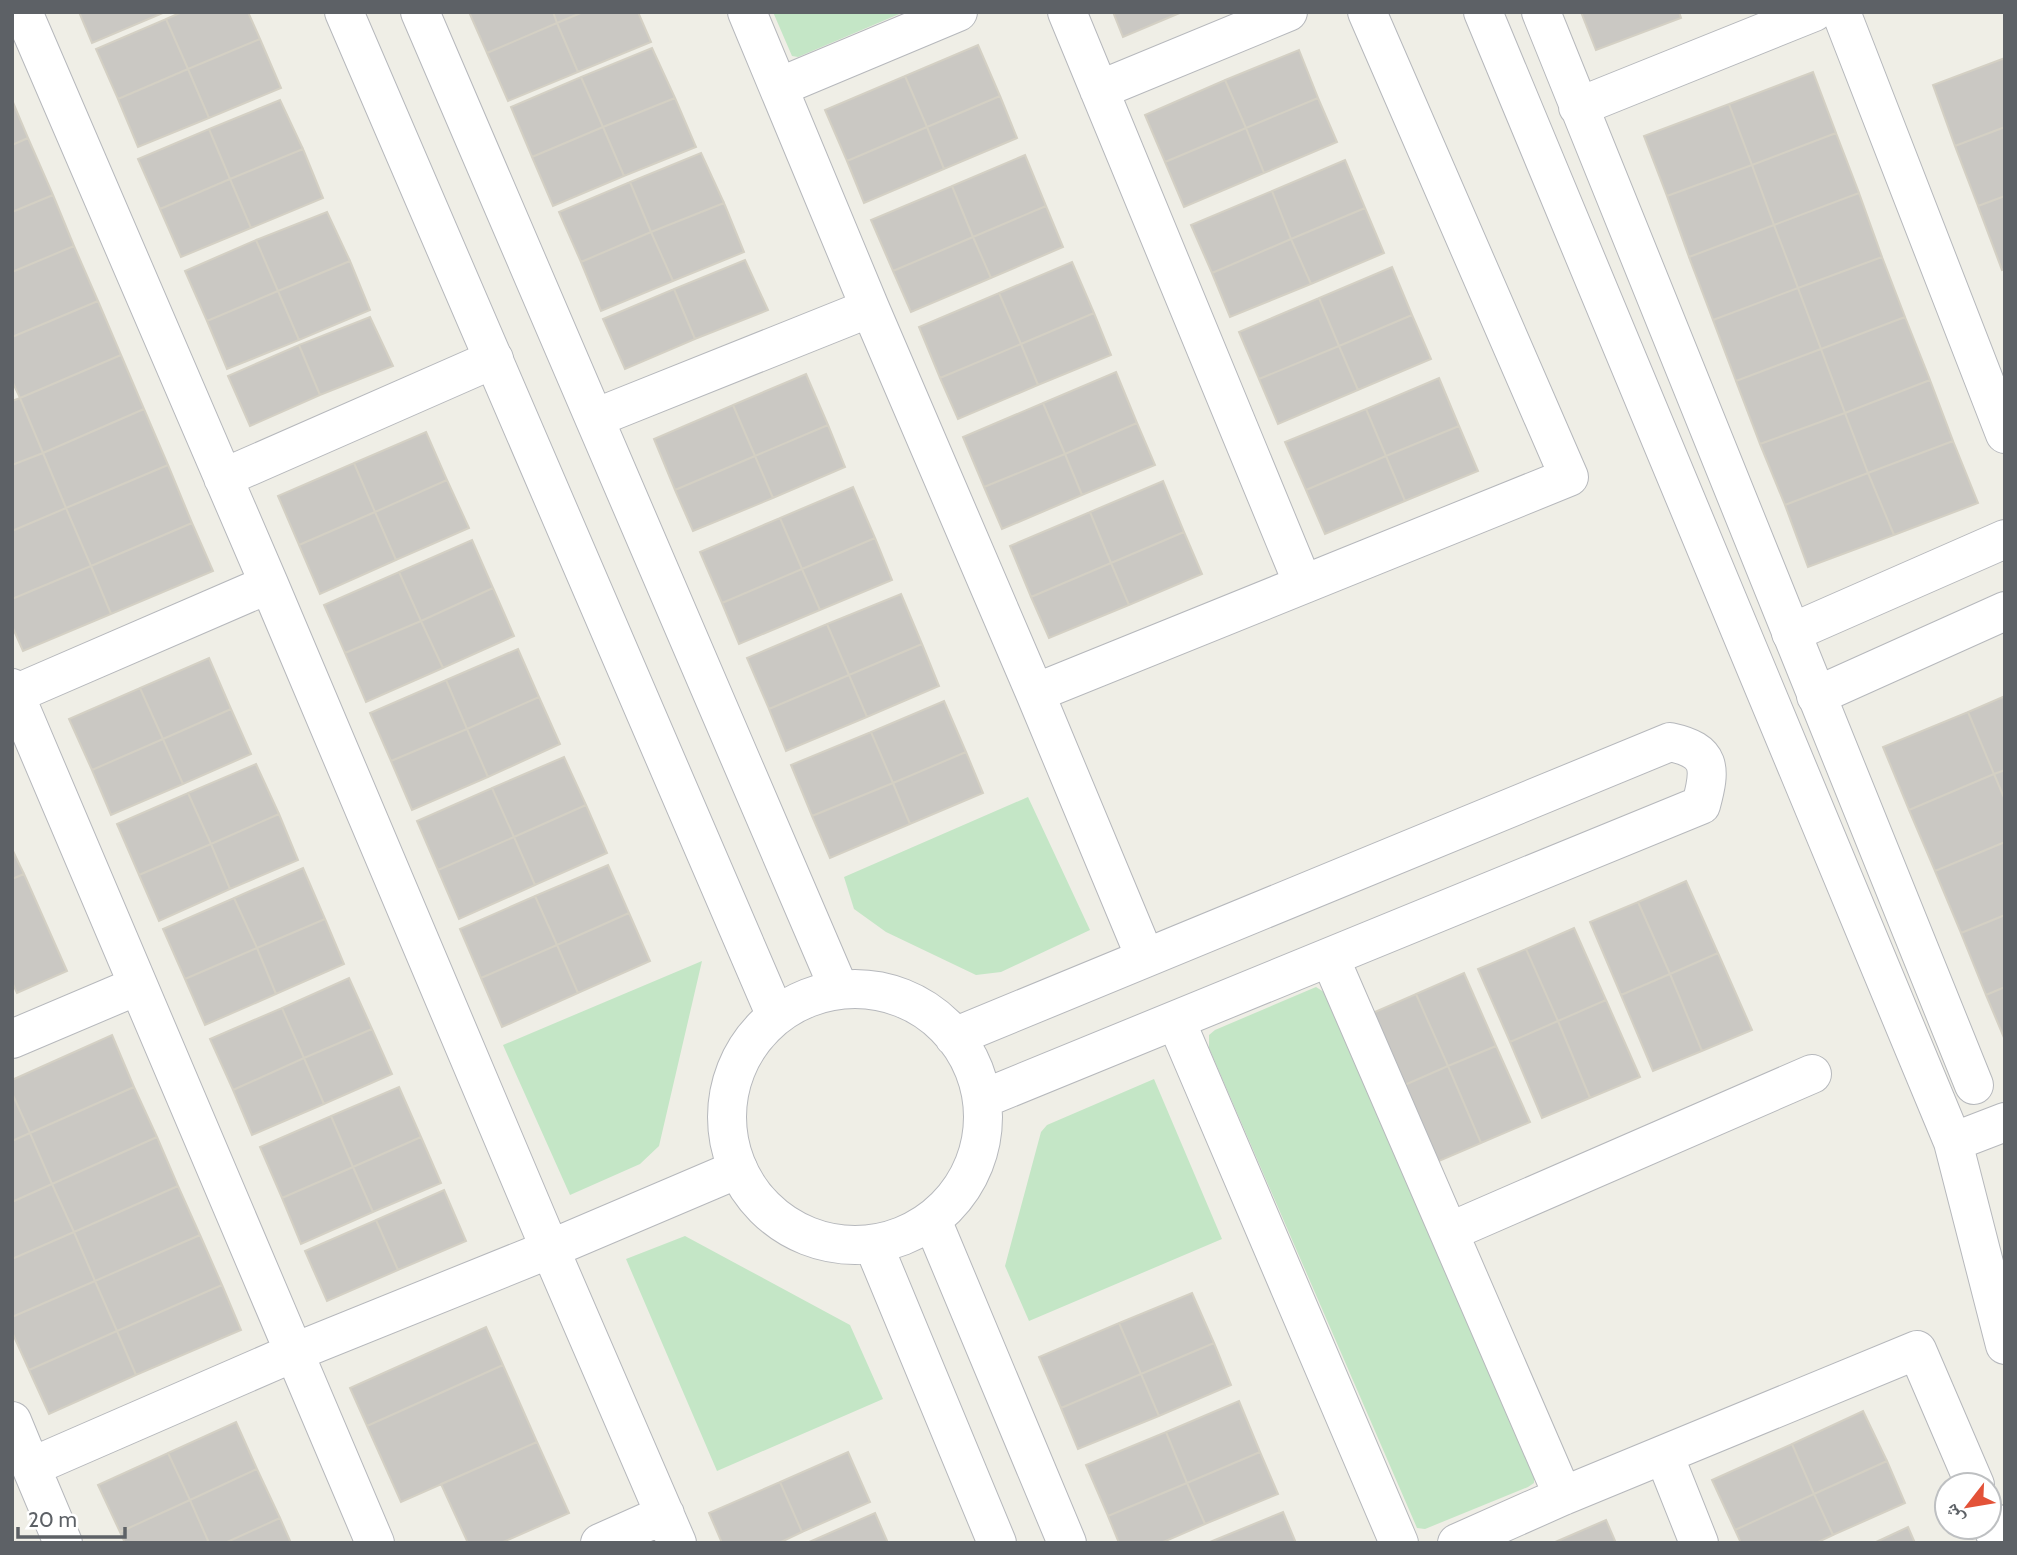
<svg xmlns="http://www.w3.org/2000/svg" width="2017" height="1555" font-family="Cabin,'Noto Naskh Arabic',sans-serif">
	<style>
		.green { fill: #c4e6c6 }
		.building { fill: #cac8c3; stroke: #d4d0c4; stroke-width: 2 }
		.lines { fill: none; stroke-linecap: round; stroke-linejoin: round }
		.minor-casing { stroke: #b6b8bc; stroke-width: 40 }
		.tertiary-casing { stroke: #b6b8bc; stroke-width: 40 }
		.minor { stroke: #fff; stroke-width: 38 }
		.tertiary { stroke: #fff; stroke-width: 38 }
	</style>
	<rect width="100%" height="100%" fill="#efeee6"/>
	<path class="green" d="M773 12H904L798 57 792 56Z
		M1028 797 1090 930 1001 972 976 975 886 932 854 909 844 877Z
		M702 961 659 1146 640 1164 570 1195 503 1045Z
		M1316 987 1327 994 1534 1477V1483L1528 1487 1425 1529 1417 1528 1209 1048V1035L1215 1030Z
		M1154 1079 1222 1239 1029 1321 1005 1266 1041 1132 1047 1125Z
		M685 1236 850 1325 883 1399 717 1471 626 1259Z"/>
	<path class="building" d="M79 12H162L163 13 92 43Z
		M182 12H248L260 39 188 69 166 19Z
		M469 12H553L557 23 487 53Z
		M553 12H583L557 23Z
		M583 12H638L651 42 578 72 557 23Z
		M1113 12H1182L1123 37Z
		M1581 12H1679L1681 18 1596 50Z
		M166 19 188 69 118 99 96 49Z
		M557 23 578 72 508 101 487 53Z
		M260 39 281 88 209 118 188 69Z
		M978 45 1000 96 927 127 905 76Z
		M652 48 675 98 603 127 581 77Z
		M1299 50 1318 98 1246 128 1225 80Z
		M2005 58V127L1955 146 1933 85Z
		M188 69 209 118 138 147 118 99Z
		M1813 72 1836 133 1752 165 1729 104Z
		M905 76 927 127 847 161 825 110Z
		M581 77 603 127 532 157 511 107Z
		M1225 80 1246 128 1165 162 1145 115Z
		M1000 96 1017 138 944 169 927 127Z
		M675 98 696 147 624 176 603 127Z
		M1318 98 1337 142 1264 173 1246 128Z
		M12 100 28 138 12 145Z
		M280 100 303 149 230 179 209 129Z
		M1729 104 1752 165 1667 196 1644 136Z
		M603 127 624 176 553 206 532 157Z
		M927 127 944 169 864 203 847 161Z
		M2005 127V196L1978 206 1955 146Z
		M1246 128 1264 173 1184 207 1165 162Z
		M209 129 230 179 160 209 138 159Z
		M1836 133 1859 193 1774 225 1752 165Z
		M28 138 53 195 12 212V145Z
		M303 149 323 198 251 228 230 179Z
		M701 153 724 203 651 232 630 182Z
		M1025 155 1046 206 973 237 952 186Z
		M1345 160 1365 208 1291 239 1272 191Z
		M1752 165 1774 225 1689 257 1667 196Z
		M230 179 251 228 181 257 160 209Z
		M630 182 651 232 581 262 559 212Z
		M952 186 973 237 893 271 871 220Z
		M1272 191 1291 239 1212 273 1191 225Z
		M1859 193 1882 257 1798 288 1774 225Z
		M53 195 74 246 12 272V212Z
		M2005 196V269L2002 270 1978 206Z
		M724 203 744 252 673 281 651 232Z
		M1046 206 1063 247 991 278 973 237Z
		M1365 208 1384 253 1311 284 1291 239Z
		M327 212 350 261 278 291 256 240Z
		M1774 225 1798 288 1713 320 1689 257Z
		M651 232 673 281 601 311 581 262Z
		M973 237 991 278 911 312 893 271Z
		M1291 239 1311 284 1230 317 1212 273Z
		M256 240 278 291 207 321 185 271Z
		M74 246 98 301 12 337V272Z
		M1882 257 1905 317 1821 349 1798 288Z
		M745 260 768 310 695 339 674 289Z
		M350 261 370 310 299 340 278 291Z
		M1072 262 1094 313 1021 344 999 293Z
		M1392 267 1412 315 1339 346 1319 298Z
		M1798 288 1821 349 1736 381 1713 320Z
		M674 289 695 339 625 369 603 319Z
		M278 291 299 340 227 369 207 321Z
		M999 293 1021 344 940 378 919 327Z
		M1319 298 1339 346 1259 379 1239 332Z
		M98 301 121 355 20 398 12 381V337Z
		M1094 313 1111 355 1038 385 1021 344Z
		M1412 315 1431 359 1358 390 1339 346Z
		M370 317 393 366 320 395 299 345Z
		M1905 317 1930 380 1845 413 1821 349Z
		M1021 344 1038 385 958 419 940 378Z
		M299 345 320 395 250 426 228 376Z
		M1339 346 1358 390 1278 424 1259 379Z
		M1821 349 1845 413 1760 444 1736 381Z
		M121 355 144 409 43 453 20 398Z
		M1116 372 1137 423 1065 454 1043 403Z
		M806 374 828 425 755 456 733 405Z
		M1439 378 1459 426 1386 456 1366 409Z
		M1930 380 1953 441 1868 473 1845 413Z
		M20 398 43 453 12 465V401Z
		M1043 403 1065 454 984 487 963 437Z
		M733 405 755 456 675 490 654 439Z
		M144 409 168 465 66 508 43 453Z
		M1366 409 1386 456 1306 490 1285 442Z
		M1845 413 1868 473 1785 505 1760 444Z
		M1137 423 1155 465 1082 495 1065 454Z
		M828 425 845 467 773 498 755 456Z
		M1459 426 1478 471 1405 501 1386 456Z
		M426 432 447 480 375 512 354 463Z
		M1953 441 1978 503 1894 535 1868 473Z
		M43 453 66 508 12 531V465Z
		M1065 454 1082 495 1002 529 984 487Z
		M755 456 773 498 693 531 675 490Z
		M1386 456 1405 501 1325 534 1306 490Z
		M354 463 375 512 299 545 278 496Z
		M168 465 192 523 91 566 66 508Z
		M1868 473 1894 535 1808 567 1785 505Z
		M447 480 469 528 396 560 375 512Z
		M1163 481 1184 532 1111 563 1090 512Z
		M853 487 875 538 802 569 780 518Z
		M66 508 91 566 12 599V531Z
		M375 512 396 560 320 594 299 545Z
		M1090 512 1111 563 1031 597 1010 546Z
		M780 518 802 569 722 603 700 552Z
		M192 523 213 571 111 614 91 566Z
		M1184 532 1202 574 1129 605 1111 563Z
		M875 538 892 580 820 610 802 569Z
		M472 540 493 588 421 621 399 572Z
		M1111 563 1129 605 1049 638 1031 597Z
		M91 566 111 614 23 651 12 626V599Z
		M802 569 820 610 739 644 722 603Z
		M399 572 421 621 345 653 324 605Z
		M493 588 514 636 443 668 421 621Z
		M901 594 922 644 849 675 827 624Z
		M421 621 443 668 366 702 345 653Z
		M827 624 849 675 769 709 747 658Z
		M922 644 939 686 867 717 849 675Z
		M518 649 539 697 467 729 446 680Z
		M209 658 231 709 163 739 140 688Z
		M849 675 867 717 786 751 769 709Z
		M446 680 467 729 391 761 370 713Z
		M140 688 163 739 92 770 69 719Z
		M2005 696V770L1994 774 1968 712Z
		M539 697 560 744 488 777 467 729Z
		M944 701 966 752 893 783 871 732Z
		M231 709 251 754 183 784 163 739Z
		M1968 712 1994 774 1909 810 1883 747Z
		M467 729 488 777 412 810 391 761Z
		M871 732 893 783 812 816 791 765Z
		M163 739 183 784 111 815 92 770Z
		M966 752 983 793 910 824 893 783Z
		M564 757 586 805 514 837 492 788Z
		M256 764 279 814 211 844 188 793Z
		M2005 770V800L1994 774Z
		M1994 774 2005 800V842L1935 871 1909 810Z
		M893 783 910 824 830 858 812 816Z
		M492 788 514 837 438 870 417 821Z
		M188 793 211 844 139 875 117 824Z
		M586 805 607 853 535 885 514 837Z
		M279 814 298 860 230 889 211 844Z
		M514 837 535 885 459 919 438 870Z
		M2005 842V915L1961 933 1935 871Z
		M211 844 230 889 159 921 139 875Z
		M12 849 24 874 12 879Z
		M608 865 629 913 557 945 535 896Z
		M303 868 325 919 257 948 234 898Z
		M24 874 67 971 17 993 12 982V879Z
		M1686 881 1718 953 1670 974 1638 902Z
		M535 896 557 945 481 978 460 929Z
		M234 898 257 948 185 979 163 929Z
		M1638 902 1670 974 1621 995 1590 922Z
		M629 913 650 961 578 993 557 945Z
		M2005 915V987L1986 995 1961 933Z
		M325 919 344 964 276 994 257 948Z
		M1574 928 1606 1000 1558 1021 1526 949Z
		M557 945 578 993 502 1027 481 978Z
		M257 948 276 994 205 1025 185 979Z
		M1526 949 1558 1021 1510 1042 1478 969Z
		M1718 953 1752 1030 1702 1051 1670 974Z
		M1464 973 1496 1046 1448 1066 1416 994Z
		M1670 974 1702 1051 1653 1071 1621 995Z
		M349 978 372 1029 304 1058 282 1008Z
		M2005 987V1040L1986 995Z
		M1416 994 1448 1066 1400 1087 1368 1015Z
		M1606 1000 1640 1077 1590 1098 1558 1021Z
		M282 1008 304 1058 233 1090 210 1039Z
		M1558 1021 1590 1098 1542 1118 1510 1042Z
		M372 1029 392 1074 324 1104 304 1058Z
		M112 1035 134 1087 30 1133 12 1093V1080Z
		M1496 1046 1530 1122 1481 1143 1448 1066Z
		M304 1058 324 1104 252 1135 233 1090Z
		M1448 1066 1481 1143 1432 1164 1400 1087Z
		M134 1087 157 1137 52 1184 30 1133Z
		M399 1087 421 1137 353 1167 331 1116Z
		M12 1093 30 1133 12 1141Z
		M331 1116 353 1167 282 1198 260 1147Z
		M30 1133 52 1184 12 1202V1141Z
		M157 1137 178 1186 74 1232 52 1184Z
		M421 1137 441 1183 373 1212 353 1167Z
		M353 1167 373 1212 301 1244 282 1198Z
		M52 1184 74 1232 12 1259V1202Z
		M178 1186 200 1235 95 1281 74 1232Z
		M444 1190 466 1241 398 1270 376 1220Z
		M376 1220 398 1270 327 1301 305 1251Z
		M74 1232 95 1281 12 1317V1259Z
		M200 1235 222 1285 117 1331 95 1281Z
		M95 1281 117 1331 29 1370 12 1332V1317Z
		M222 1285 241 1330 136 1375 117 1331Z
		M1192 1293 1214 1343 1141 1374 1119 1323Z
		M1119 1323 1141 1374 1061 1408 1039 1357Z
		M486 1327 503 1365 367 1426 350 1388Z
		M117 1331 136 1375 49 1414 29 1370Z
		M1214 1343 1231 1385 1159 1416 1141 1374Z
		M503 1365 537 1442 401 1502 367 1426Z
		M1141 1374 1159 1416 1078 1449 1061 1408Z
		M1239 1401 1260 1452 1187 1483 1166 1432Z
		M1863 1411 1887 1461 1814 1494 1792 1444Z
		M236 1422 257 1469 190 1500 168 1453Z
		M1166 1432 1187 1483 1108 1516 1086 1465Z
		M537 1442 569 1513 501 1543H468L441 1484Z
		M1792 1444 1814 1494 1735 1530 1712 1480Z
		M848 1452 870 1502 802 1532 780 1482Z
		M1260 1452 1278 1494 1205 1524 1187 1483Z
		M168 1453 190 1500 120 1532 98 1485Z
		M1887 1461 1905 1503 1833 1535 1814 1494Z
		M257 1469 280 1518 225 1543H209L190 1500Z
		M780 1482 802 1532 779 1543H722L709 1513Z
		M1187 1483 1205 1524 1161 1543H1119L1108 1516Z
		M1814 1494 1833 1535 1816 1543H1741L1735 1530Z
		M190 1500 209 1543H125L120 1532Z
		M1283 1512 1296 1543 1210 1542Z
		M875 1513 888 1543H807Z
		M280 1518 291 1543H225Z
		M1606 1520 1616 1543H1553Z
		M1908 1527 1915 1543H1874Z"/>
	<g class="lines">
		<g class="minor-casing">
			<path id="minor" d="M23 12 269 584 550 1249 677 1543
				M747 12 870 308 1035 693 1145 957
				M1067 12 1303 584
				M1483 12 1953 1142 2005 1345
				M1541 12 1974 1085
				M1841 12 2005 434
				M779 87 958 12
				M1099 90 1288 12
				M1578 107 1814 12
				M595 418 870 308
				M223 478 494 359
				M12 688 375 1543
				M1035 693 1569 477 1367 12
				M15 694 269 584
				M1330 958 1563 1496
				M1176 1021 1399 1543
				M12 1039 137 986
				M1953 1142 2005 1122
				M1449 1232 1812 1074
				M12 1421 31 1467 295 1352 550 1249 738 1169
				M1664 1455 1699 1543
				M31 1467 63 1543
				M1989 1519 1999 1543
				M600 1543 665 1514
				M1457 1543 1563 1496 1917 1350 1975 1485"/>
		</g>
		<g class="tertiary-casing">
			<path id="tertiary" d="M344 12 775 1014
				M420 12 839 989
				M1791 633 2005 539
				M1816 696 2005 611
				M727 1117a128 128 0 1 1 256 0a128 128 0 1 1-256 0Z
				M954 1037 1670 742C1712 751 1711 768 1701 805L985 1098
				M932 1220 1067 1543
				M873 1244 997 1543"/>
		</g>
		<use href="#minor" class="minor"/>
		<use href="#tertiary" class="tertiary"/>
	</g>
	<rect width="2017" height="1555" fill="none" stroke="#5d6166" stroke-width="28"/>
	<g transform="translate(1968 1506) rotate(239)"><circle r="33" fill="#ffffff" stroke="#bec0c2" stroke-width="2"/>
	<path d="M0-5L12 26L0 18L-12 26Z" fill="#e35238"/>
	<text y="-10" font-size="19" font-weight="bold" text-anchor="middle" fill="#5d6166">ش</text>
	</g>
	<path d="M18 1527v10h107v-10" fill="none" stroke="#5d6166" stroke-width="3.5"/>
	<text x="28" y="1527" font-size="21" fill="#5d6166" stroke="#ffffff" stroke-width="5" paint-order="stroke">20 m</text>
</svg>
